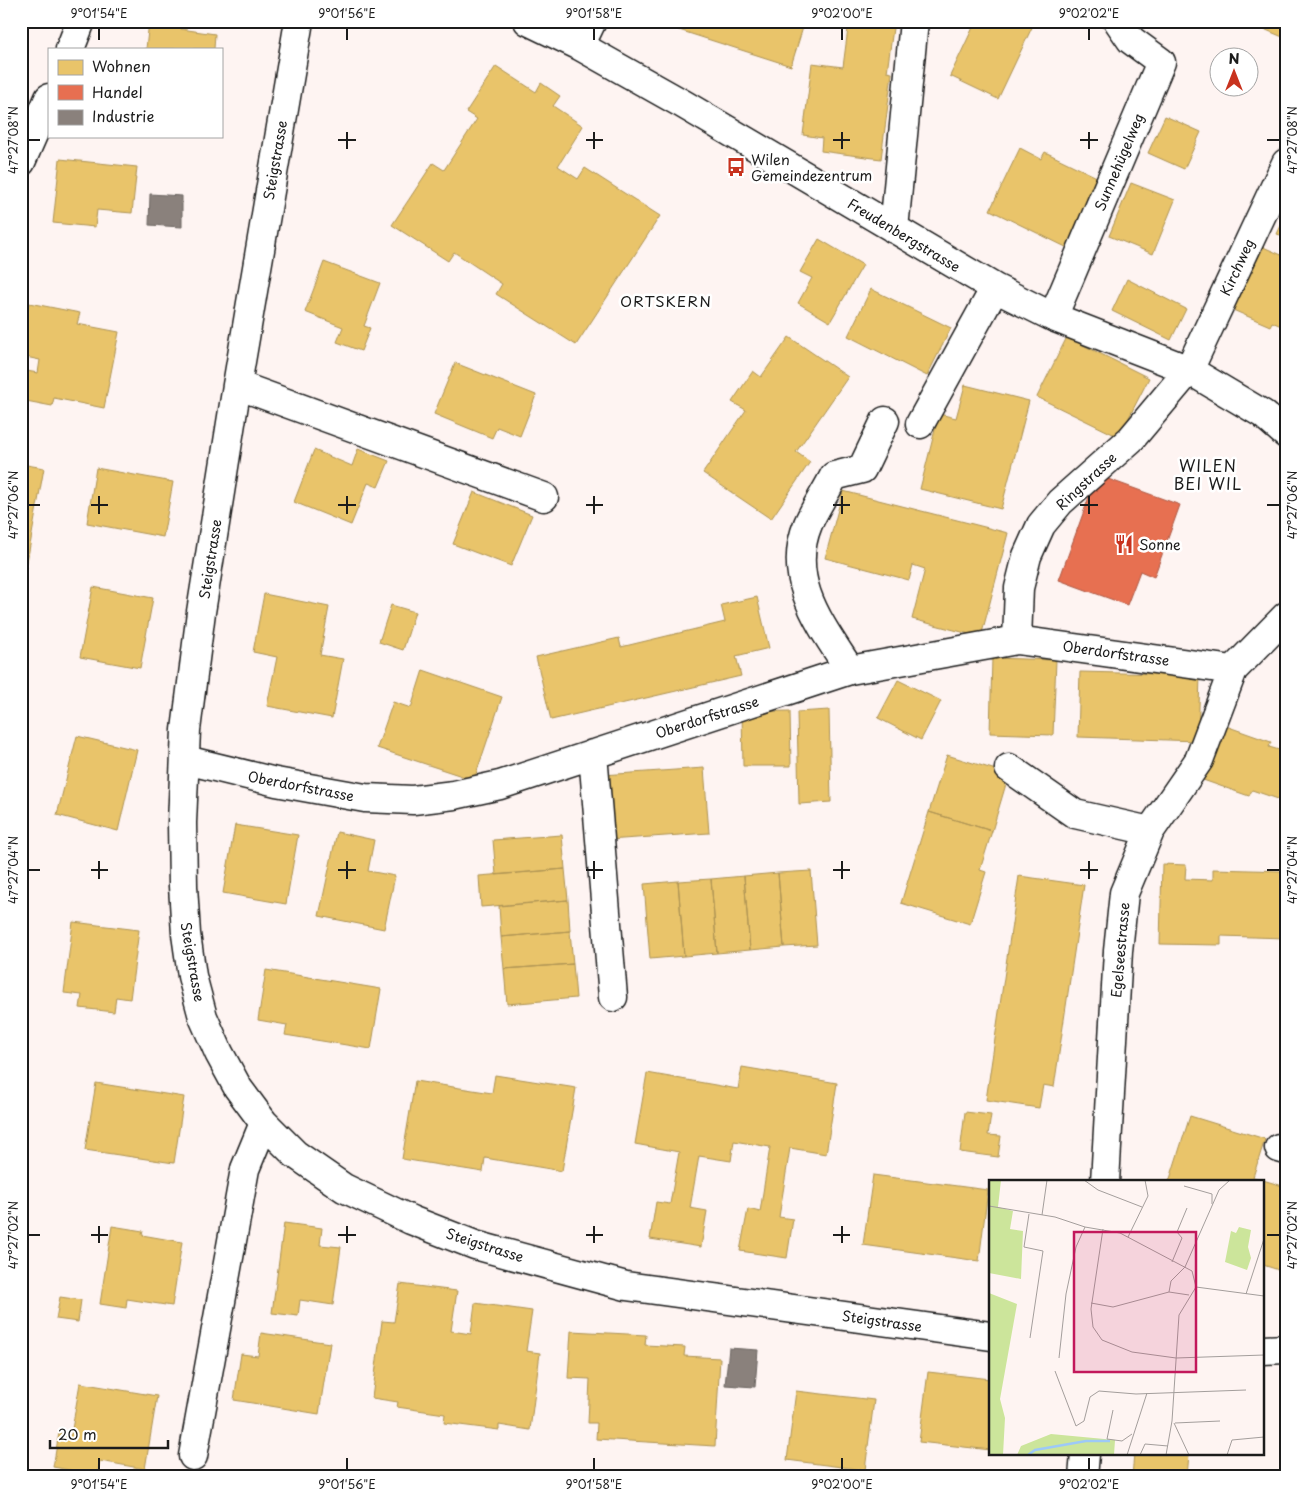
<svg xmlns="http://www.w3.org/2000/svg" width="1307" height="1498" font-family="'Playpen Sans',sans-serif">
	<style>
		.homes { fill: #e9c46a; stroke: #ac9253 }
		.shops { fill: #e76f51; stroke: #aa5641 }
		.industry { fill: #8a817c; stroke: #69635f }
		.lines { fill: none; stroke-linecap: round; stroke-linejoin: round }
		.minor-casing { stroke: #1c1c1c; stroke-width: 31 }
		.minor { stroke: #fff; stroke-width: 28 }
		.ticks { fill: none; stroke: #1c1c1c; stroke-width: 2 }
		.labels { text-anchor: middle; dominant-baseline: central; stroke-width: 5; stroke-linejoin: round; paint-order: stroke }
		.poi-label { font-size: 14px; fill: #1c1c1c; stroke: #fff; text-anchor: start }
		.street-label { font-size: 14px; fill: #1c1c1c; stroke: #fff }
		.neighbourhood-label { font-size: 15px; letter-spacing: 1px; fill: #1c1c1c; stroke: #fff }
		.quarter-label { font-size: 16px; letter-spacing: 1px; fill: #1c1c1c; stroke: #fff }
		.inset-river { fill: none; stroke: #9dc9f7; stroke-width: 2.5 }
		.inset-road { fill: none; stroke: #a49e9c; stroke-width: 1 }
		.view { fill: #c2185b; fill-opacity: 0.15; stroke: #c2185b; stroke-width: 2.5 }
		.inset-edge { fill: none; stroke: #1c1c1c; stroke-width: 2.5 }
		.neatline { fill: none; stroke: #1c1c1c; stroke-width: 2 }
		.ticks-label { font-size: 12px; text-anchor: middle; fill: #1c1c1c }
	</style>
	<rect width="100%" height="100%" fill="#fef4f2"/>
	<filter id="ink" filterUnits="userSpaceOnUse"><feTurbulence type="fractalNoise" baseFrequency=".02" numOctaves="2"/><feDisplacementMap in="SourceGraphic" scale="10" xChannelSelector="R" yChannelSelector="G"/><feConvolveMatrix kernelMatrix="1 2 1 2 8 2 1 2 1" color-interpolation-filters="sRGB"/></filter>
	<g filter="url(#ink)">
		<path class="homes" d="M149 21 182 24 181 29 215 34 214 49H146Z
			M651 21H805L791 66Z
			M849 21H894L887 72 892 73 881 159 821 151 822 138 803 135 812 63 843 67Z
			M976 21H1035L998 99 950 76Z
			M1245 21H1286V36L1285 38Z
			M496 66 536 92 541 83 560 96 553 106 583 126 558 166 578 179 585 168 660 216 576 345 496 294 502 284 454 252 448 261 392 225 433 163 444 170 477 119 466 112Z
			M1165 116 1201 132 1184 169 1148 153Z
			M1020 148 1041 159 1045 152 1105 181 1072 250 990 210Z
			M60 159 137 167 132 213 97 210 95 227 53 223Z
			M1131 183 1175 200 1153 254 1109 236Z
			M1286 215V237L1277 234Z
			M819 239 863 265 830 322 798 303 812 278 800 272Z
			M1254 243 1286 257V328L1272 322 1270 326 1226 307Z
			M324 262 380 283 364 326 370 328 361 351 337 342 343 327 305 312Z
			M1127 279 1186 309 1171 340 1112 311Z
			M871 289 951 328 927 376 848 336Z
			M29 303 80 313 77 324 119 332 104 408 54 398 52 406 21 400V370L38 373 40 360 21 356V344Z
			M789 337 848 377 796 452 810 462 771 519 703 473 746 410 732 402 753 371 761 377Z
			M1067 337 1149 378 1119 437 1037 397Z
			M455 363 536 395 520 436 497 427 492 438 434 414Z
			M965 385 1029 401 1001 509 920 489 939 414 956 418Z
			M358 449 389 461 378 487 368 483 351 525 294 502 314 450 352 466Z
			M21 464 44 468 23 584 21 583Z
			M96 468 173 482 163 537 87 523Z
			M843 491 1008 533 981 637 912 619 925 569 913 565 909 580 825 558Z
			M474 492 532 515 511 566 453 544Z
			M93 587 153 598 140 668 80 657Z
			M264 594 329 607 320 655 343 659 332 718 267 706 277 657 253 652Z
			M757 597 769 648 736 656 741 676 551 720 536 657 619 638 621 647 725 622 721 605Z
			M391 605 415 612 403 650 379 642Z
			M992 658 1056 660 1053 735 990 733Z
			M423 670 502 697 474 780 377 748 393 702 411 708Z
			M1080 672 1200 675 1198 741 1078 737Z
			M898 680 941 701 921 740 878 718Z
			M829 710 831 802 799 804 797 712Z
			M790 711 791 766H743L742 712Z
			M1223 725 1271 742 1269 747 1286 752V797L1284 801 1252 790 1249 796 1203 780Z
			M77 736 137 750 118 831 57 815Z
			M947 755 1009 774 992 831 929 812Z
			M704 768 709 833 608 840 603 775Z
			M929 812 992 831 980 870 986 872 970 924 901 903Z
			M235 825 298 835 286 904 223 893Z
			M337 832 374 840 368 871 395 876 384 929 319 916Z
			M562 835 565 869 496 875 493 840Z
			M1162 864 1186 865 1185 879 1213 880V869L1286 871 1285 938 1221 936V945L1160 944Z
			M565 869 568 900 481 907 479 876Z
			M811 871 817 945 784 947 778 873Z
			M778 873 784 947 750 950 744 876Z
			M744 876 750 950 717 953 711 879Z
			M1019 876 1084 885 1054 1087 1043 1085 1039 1108 986 1100Z
			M711 879 717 953 684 956 678 881Z
			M678 881 684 956 650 959 644 884Z
			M568 900 570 931 501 937 499 906Z
			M73 922 139 930 130 999 116 997 114 1012 80 1008 82 995 64 993Z
			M570 931 573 964 504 969 501 937Z
			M573 964 576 998 507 1004 504 969Z
			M266 970 381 989 371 1049 285 1035 287 1025 258 1020Z
			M742 1067 837 1083 826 1154 790 1148 779 1217 793 1219 787 1258 740 1251 748 1209 760 1212 770 1147 734 1141 731 1161 699 1156 690 1208 707 1211 701 1247 650 1239 656 1202 670 1204 679 1152 635 1144 647 1073 738 1089Z
			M495 1075 576 1088 562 1171 485 1158 483 1172 402 1159 415 1081 492 1093Z
			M96 1083 184 1097 174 1163 85 1150Z
			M965 1112 991 1115 988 1135 1001 1136 998 1157 960 1152Z
			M1190 1116 1265 1139 1253 1177 1286 1187V1260L1282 1271 1263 1265V1182H1169Z
			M873 1175 988 1190 979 1261 863 1245Z
			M284 1223 322 1228 320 1245 341 1247 333 1305 300 1300 298 1316 272 1313Z
			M112 1226 143 1231 142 1235 182 1242 172 1306 127 1299 126 1308 100 1304Z
			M400 1284 457 1291 451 1331 471 1334 475 1303 532 1311 526 1351 540 1353 530 1430 499 1425V1430L444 1423 445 1414 397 1407 398 1402 372 1398 382 1321 394 1322Z
			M60 1297 81 1300 78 1322 56 1319Z
			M571 1331 646 1335 645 1345 685 1347 684 1356 720 1358 715 1446 596 1439 597 1423H588L590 1379 568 1378Z
			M261 1333 330 1343 319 1414 234 1400 241 1354 258 1356Z
			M928 1372 991 1379V1450L919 1442Z
			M80 1383 157 1396 145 1469 100 1461 97 1475 53 1467 59 1433 71 1435Z
			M796 1391 874 1400 865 1470 787 1460Z
			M1134 1454H1189L1187 1477H1132Z"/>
		<path class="shops" d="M1097 475 1180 505 1154 577 1140 571 1127 605 1059 580Z"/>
		<path class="industry" d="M150 194 182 196V227L149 225Z
			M729 1348 758 1350 755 1387 725 1385Z"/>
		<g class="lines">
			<g class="minor-casing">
				<path id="minor" d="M299 21 237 385 201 612 186 730 182 823 183 886 186 934 192 976 203 1017 219 1053 238 1088 264 1123 295 1154 344 1188 411 1220 475 1245 626 1286 991 1336
					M528 21 580 46 683 104 995 288 1053 317 1189 370 1263 414 1286 434
					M580 46 592 21
					M70 49 81 21
					M21 162 49 98
					M894 229 914 21
					M1053 317 1161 62 1131 40 1118 21
					M237 385 544 497
					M920 424 995 288
					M1017 640 1019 588 1027 556 1041 525 1060 502 1131 439 1189 370 1286 163
					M850 670C821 625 785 580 808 524 815 508 826 492 834 476L862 469 885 421
					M593 754 613 997
					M186 760 276 782 365 798 413 800 454 795 500 785 850 670 1017 640 1233 670
					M1009 768 1075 814 1150 831
					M1279 1148 1286 1150
					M1105 1182 1118 951 1124 893 1150 831 1199 760 1233 670 1286 616
					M1263 1350 1286 1349
					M193 1456 245 1169 264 1123
					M1083 1477 1085 1454"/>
			</g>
			<use href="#minor" class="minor"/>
		</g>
	</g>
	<path class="ticks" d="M99 28V40M347 28V40M594 28V40M842 28V40M1089 28V40M347 132V149M594 132V149M842 132V149M1089 132V149M28 140H40M338 140H356M586 140H603M833 140H850M1080 140H1098M1267 140H1280M99 496V514M347 496V514M594 496V514M842 496V514M1089 496V514M28 505H40M91 505H108M338 505H356M586 505H603M833 505H850M1080 505H1098M1267 505H1280M99 861V879M347 861V879M594 861V879M842 861V879M1089 861V879M28 870H40M91 870H108M338 870H356M586 870H603M833 870H850M1080 870H1098M1267 870H1280M99 1226V1243M347 1226V1243M594 1226V1243M842 1226V1243M28 1235H40M91 1235H108M338 1235H356M586 1235H603M833 1235H850M1267 1235H1280M99 1458V1470M347 1458V1470M594 1458V1470M842 1458V1470M1089 1458V1470"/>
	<defs>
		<g id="bus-bare" transform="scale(1.5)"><path d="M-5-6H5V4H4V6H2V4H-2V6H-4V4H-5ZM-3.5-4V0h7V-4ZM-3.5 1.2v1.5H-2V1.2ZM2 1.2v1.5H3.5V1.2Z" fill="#c8321e" stroke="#fff" stroke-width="2.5" paint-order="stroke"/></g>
		<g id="restaurant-bare" transform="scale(1.5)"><path d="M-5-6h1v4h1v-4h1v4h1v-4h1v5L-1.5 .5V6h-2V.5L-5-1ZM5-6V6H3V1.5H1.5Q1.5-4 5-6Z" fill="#c8321e" stroke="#fff" stroke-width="2.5" paint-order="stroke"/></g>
	</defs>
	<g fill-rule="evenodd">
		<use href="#bus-bare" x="736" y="167"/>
		<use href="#restaurant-bare" x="1124" y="544"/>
	</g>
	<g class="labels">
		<g class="poi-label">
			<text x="751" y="159">Wilen<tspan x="751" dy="16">Gemeindezentrum</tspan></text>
			<text x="1139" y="544">Sonne</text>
		</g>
		<g class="street-label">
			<text transform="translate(275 160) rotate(-80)">Steigstrasse</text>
			<text transform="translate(1119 162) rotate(-67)">Sunnehügelweg</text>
			<text transform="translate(904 235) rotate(31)">Freudenbergstrasse</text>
			<text transform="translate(1237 267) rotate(-65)">Kirchweg</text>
			<text transform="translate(1086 481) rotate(-43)">Ringstrasse</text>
			<text transform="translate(210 559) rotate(-81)">Steigstrasse</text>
			<text transform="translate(1116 653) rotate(8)">Oberdorfstrasse</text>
			<text transform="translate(707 717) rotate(-18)">Oberdorfstrasse</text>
			<text transform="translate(301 786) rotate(11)">Oberdorfstrasse</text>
			<text transform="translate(1120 950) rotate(-85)">Egelseestrasse</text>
			<text transform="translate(193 962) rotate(80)">Steigstrasse</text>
			<text transform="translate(485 1245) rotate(18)">Steigstrasse</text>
			<text transform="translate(882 1321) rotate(8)">Steigstrasse</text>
		</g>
		<g class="neighbourhood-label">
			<text x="666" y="300">ORTSKERN</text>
		</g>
		<g class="quarter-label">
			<text x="1208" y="465">WILEN<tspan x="1208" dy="18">BEI WIL</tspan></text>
		</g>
	</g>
	<g transform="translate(989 1180)">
		<rect width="275" height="275" fill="#fef4f2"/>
		<path d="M0 0H12L9 27 24 31 21 49 34 51 32 99 0 93ZM250 47 262 50 259 67 262 78 258 90 236 82 242 51 247 53ZM0 113 28 124 11 219 16 238 14 275H0ZM62 254 126 260 125 275H28L32 266Z" fill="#cce59b"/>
		<path class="inset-river" d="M39 275 46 270 97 261H121"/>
		<path class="inset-road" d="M95 0 109 10 153 27M195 6 223 14V24M0 26 66 37 96 47 131 53 203 91 207 107M40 34 35 67 54 71 41 158M53 35 58 0M114 49 102 129 104 147 113 160 143 172 187 178 275 175M139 57 159 16 156 0M183 82 193 58 188 52 198 28M207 107 275 116M180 112 182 101 196 87 230 10 241 0M257 114 275 59M102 123 124 127 180 112 200 115M70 178 77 114 87 67 96 47M66 191 87 246 95 241 101 217 110 211 147 214 257 210M124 230 118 259 133 261 143 254M185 243 200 275M186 243 231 241M138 275 158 213M151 275 156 264 179 266M177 275 183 241 190 135 207 107M238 275 243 260 275 257"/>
		<path class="view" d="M85 52H207V192H85Z"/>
		<rect width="275" height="275" class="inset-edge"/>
	</g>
	<rect width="1307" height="1498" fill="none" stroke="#fff" stroke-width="55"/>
	<rect x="48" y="48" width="175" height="90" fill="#ffffff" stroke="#a4a4a4"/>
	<rect x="58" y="60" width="25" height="15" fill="#e9c46a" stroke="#a4a4a4"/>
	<text x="92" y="72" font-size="15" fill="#1c1c1c">Wohnen</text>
	<rect x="58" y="85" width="25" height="15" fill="#e76f51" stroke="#a4a4a4"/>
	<text x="92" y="98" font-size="15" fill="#1c1c1c">Handel</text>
	<rect x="58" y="110" width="25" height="15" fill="#8a817c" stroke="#a4a4a4"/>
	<text x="92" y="122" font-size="15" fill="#1c1c1c">Industrie</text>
	<g transform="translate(1234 72)"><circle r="24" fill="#ffffff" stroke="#a4a4a4"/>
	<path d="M0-4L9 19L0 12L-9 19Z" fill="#c8321e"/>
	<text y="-8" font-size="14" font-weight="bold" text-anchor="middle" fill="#1c1c1c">N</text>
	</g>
	<path d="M50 1440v8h118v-8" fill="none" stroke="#1c1c1c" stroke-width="2.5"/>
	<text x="58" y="1440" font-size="15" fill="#1c1c1c" stroke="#ffffff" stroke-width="4" paint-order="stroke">20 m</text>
	<rect x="28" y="28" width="1252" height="1442" class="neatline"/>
	<g class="ticks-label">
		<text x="99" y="18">9°01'54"E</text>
		<text x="347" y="18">9°01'56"E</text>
		<text x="594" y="18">9°01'58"E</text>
		<text x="842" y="18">9°02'00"E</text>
		<text x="1089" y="18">9°02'02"E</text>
		<text transform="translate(14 140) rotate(-90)" y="4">47°27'08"N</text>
		<text transform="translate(1293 140) rotate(-90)" y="4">47°27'08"N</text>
		<text transform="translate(14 505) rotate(-90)" y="4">47°27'06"N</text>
		<text transform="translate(1293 505) rotate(-90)" y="4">47°27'06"N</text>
		<text transform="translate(14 870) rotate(-90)" y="4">47°27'04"N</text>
		<text transform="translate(1293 870) rotate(-90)" y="4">47°27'04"N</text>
		<text transform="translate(14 1235) rotate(-90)" y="4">47°27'02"N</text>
		<text transform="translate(1293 1235) rotate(-90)" y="4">47°27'02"N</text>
		<text x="99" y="1489">9°01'54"E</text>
		<text x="347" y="1489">9°01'56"E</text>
		<text x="594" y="1489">9°01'58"E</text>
		<text x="842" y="1489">9°02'00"E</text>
		<text x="1089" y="1489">9°02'02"E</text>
	</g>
</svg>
